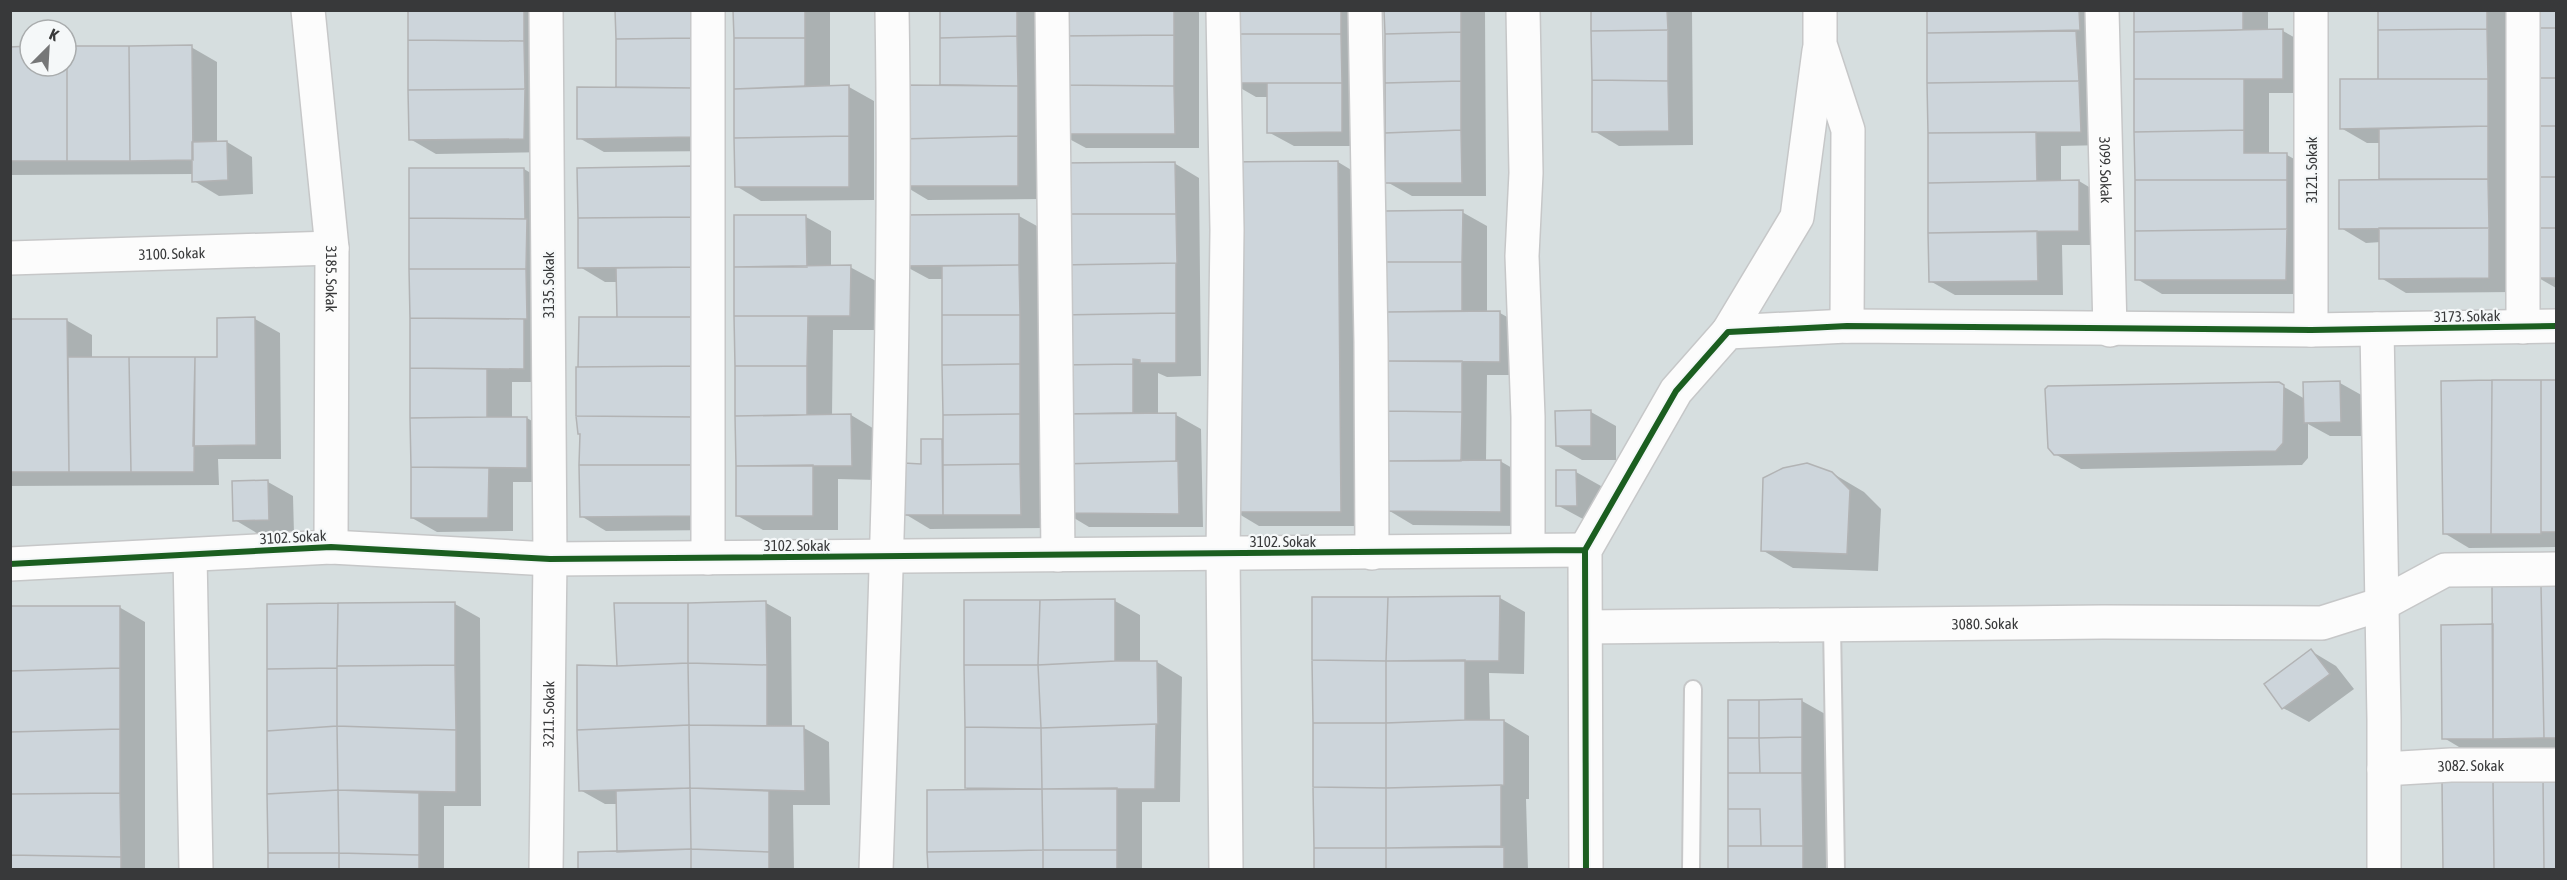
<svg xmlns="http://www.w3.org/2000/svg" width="2567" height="880" font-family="'Asap Condensed',sans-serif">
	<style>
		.built { fill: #d6dedf; fill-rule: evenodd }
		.shadow { fill: #0003 }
		.building { fill: #cdd5db; stroke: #b2b3b4; stroke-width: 1.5 }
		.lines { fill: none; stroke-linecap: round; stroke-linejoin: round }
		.service-casing { stroke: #c6c7c8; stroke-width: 20 }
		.minor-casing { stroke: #c6c7c8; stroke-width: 36 }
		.service { stroke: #fcfcfc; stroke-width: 16 }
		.minor { stroke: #fcfcfc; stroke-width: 33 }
		.cycleway-casing { stroke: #f5f8f9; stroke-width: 10 }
		.cycleway { stroke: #1b5e20; stroke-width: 6 }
		.labels { text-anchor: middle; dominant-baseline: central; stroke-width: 4.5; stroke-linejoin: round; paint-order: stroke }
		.street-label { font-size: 15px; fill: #38393a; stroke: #f5f8f9 }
	</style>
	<rect width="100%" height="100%" fill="#e8eaeb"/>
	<path class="built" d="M11 11H2556V869H11ZM30 30H66V66H30Z"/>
	<path class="shadow" d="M410 10H549V152L436 154 410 139Z
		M617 10H717L718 151 604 152 579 138 617 89Z
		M735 10H830V87H849L874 101V200L761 201 736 186Z
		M941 10H1042L1043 199 928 200 903 185 942 87Z
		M1060 10H1199V148H1086L1060 134Z
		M1230 10H1366L1367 146H1294L1268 132 1269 97H1256L1230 82Z
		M1386 10H1485L1486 196H1412L1387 182Z
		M1593 10H1692L1693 145 1619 146 1594 131Z
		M1928 10H2104L2105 145 2061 146V182L2079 181 2104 196V245H2062L2063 295H1955L1930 281Z
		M2135 10H2268V31H2283L2308 45V93H2269V155H2287L2312 169 2311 294H2162L2137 279Z
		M2379 10H2512L2514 292 2406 293 2381 278V242L2366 243 2341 228 2381 181 2380 143H2367L2341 128 2380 80Z
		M2535 10H2556V288L2537 277Z
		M191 47 217 62V142H227L252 157 253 194 219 196 194 181V174L10 175V48H30V66H66V48Z
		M1338 162 1363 177 1366 526H1259L1234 511 1230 164Z
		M1174 163 1199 178 1201 376 1167 377 1158 373V414L1176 415 1201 429 1203 527H1089L1064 512 1061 165Z
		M693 168 720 530 606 531 581 516 618 318V282H605L580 267Z
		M524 169 549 184V382H512V419L527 418 552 433V482H513V531L437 532 412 518 411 170Z
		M1387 212H1462L1487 226V313H1500L1525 327V375H1487L1486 461H1500L1526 476V526L1413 525 1388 510Z
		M1019 216 1044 230 1046 528 930 529 905 514 922 466V441H944V279H929L903 265Z
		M806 217 831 231V267H850L876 281 875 330H833L832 416 851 415 876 430V480L838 479V530H763L738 516Z
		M255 319 280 333 281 459H218L219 485 10 486V321L66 320 92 335V358H219Z
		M2556 381V547L2469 548 2444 533 2443 382Z
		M2340 383 2365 397 2366 436H2330L2308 424V458L2302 465 2081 469 2055 454 2279 384 2305 399Z
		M1591 412 1616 426V460H1582L1557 446Z
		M1576 472 1601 486V519H1583L1557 505Z
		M1832 473 1864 492 1881 509 1878 571 1793 568 1762 550Z
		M234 482H268L293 496 294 534 260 535 235 520Z
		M2494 587H2556V752L2469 753 2444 738 2494 626Z
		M1500 598 1525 612 1524 674 1489 673 1490 722 1504 721 1529 736V799H1526L1528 870H1315Z
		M1115 601 1140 615V662H1157L1182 677 1180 802H1142V870H929L967 791 965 602Z
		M766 603 791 617 792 728H804L829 742 830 805H793L794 870H580L618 853V804H605L580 790 618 668Z
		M455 604 480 618 481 806H444V870H269Z
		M119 607 145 622V870H10Z
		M2311 651 2336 666 2354 689 2309 722 2283 708Z
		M1802 701 1827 715 1828 870H1730Z
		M2556 781V870H2444Z"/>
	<path class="building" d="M408 10H524V41L408 40Z
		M615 10H693V38L616 39Z
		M733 10H805V38H734Z
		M940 10H1017V36L940 38Z
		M1058 10H1174V35L1059 36Z
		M1229 10H1341V34H1229Z
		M1384 10H1461V32L1385 34Z
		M1591 10H1667L1668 30 1591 31Z
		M1927 10H2079L2080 30 1927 33Z
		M2134 10H2243V30L2134 32Z
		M2378 10H2487V29L2378 30Z
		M2534 10H2556V28H2534Z
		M2534 28H2556V78H2534Z
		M2283 29V79H2134V32Z
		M2487 29 2488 79H2378V30Z
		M1668 30V81L1592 80 1591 31Z
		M2076 31 2079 81 1927 83V33Z
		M1461 32V81L1385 83V34Z
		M1229 34H1341L1342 83H1229Z
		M1174 35V86L1058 85 1059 36Z
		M1017 36 1018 86 940 85V38Z
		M693 38V88L616 87V39Z
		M734 38H805V86L734 89Z
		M408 40 524 41 525 89 408 90Z
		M192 45 193 160 130 161 129 46Z
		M30 46V66H66L67 46V161H10V47Z
		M67 46H129L130 161H67Z
		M2534 78H2556V126H2534Z
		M2134 79H2244V130L2134 132Z
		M2340 79H2488V126L2340 129Z
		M1592 80 1668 81 1669 131 1592 132Z
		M1461 81V130L1385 133V83Z
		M2079 81 2081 132 1928 133 1927 83Z
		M1267 83H1342V132L1267 133Z
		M849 85V136L734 138V89Z
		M902 85 1018 86V136L901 139Z
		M1058 85 1174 86 1175 134H1059Z
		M577 87 693 88V137L577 139Z
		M525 89 524 139 409 140 408 90Z
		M2488 126V179H2379V129Z
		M2534 126H2556V177H2535Z
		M1461 130 1462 183H1385V133Z
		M2244 130V153H2287V180H2135L2134 132Z
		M2036 132 2037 181 1928 183V133Z
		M849 136V187H735L734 138Z
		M1018 136V186H902L901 139Z
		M227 141 228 180 192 182V142Z
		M1338 161 1341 512H1232L1228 162Z
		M1175 162 1176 214H1059V163Z
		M694 166V217L578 218 577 168Z
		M409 168H524L525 219 409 218Z
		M2535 177H2556V228H2535Z
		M2488 179 2489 228 2339 229V180Z
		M2079 180V231L1928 233V183Z
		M2135 180H2287V229L2135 231Z
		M1463 210 1462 262H1385V211Z
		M1019 214V265L902 266V215Z
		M1059 214H1176L1177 263 1060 265Z
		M734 215H806L807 267H734Z
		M694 217V267L578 268V218Z
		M409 218 527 219 526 269H409Z
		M2379 228H2489V278L2379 279Z
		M2535 228H2556V278H2535Z
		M2287 229 2286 280H2135V231Z
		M2037 231 2038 281 1929 282 1928 233Z
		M1385 262H1462V311L1386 312Z
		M1176 263V313L1060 315V265Z
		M851 265 850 316H734V267Z
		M1019 265 1020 315H942V266Z
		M694 267V317H617L616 268Z
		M409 269H526L527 319 410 318Z
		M1500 311V362L1385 361 1386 312Z
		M1176 313V363H1140V360L1133 359V364L1061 365 1060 315Z
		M942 315H1020V364L942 365Z
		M734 316H808L807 366H735Z
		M255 317 256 445 193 446 195 357H217V318Z
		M579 317H694V366L578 367Z
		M410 318 524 319V369L410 368Z
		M10 319H67L69 472H10Z
		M68 357H129L131 472H69Z
		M129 357H195L194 472H131Z
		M1385 361H1462V412L1386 411Z
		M1020 364V414L943 415 942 365Z
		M1133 364V413L1061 414V365Z
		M694 366V417L576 416V367Z
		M735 366H807V415L735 416Z
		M410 368 487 369V417L410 418Z
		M2492 380H2541V534H2491Z
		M2492 380 2491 534H2443L2441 381Z
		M2541 380H2556V532H2541Z
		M2340 381 2341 422 2304 423 2303 382Z
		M2279 382 2284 385 2283 443 2276 451 2054 455 2048 448 2045 389 2048 386Z
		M1591 410V446H1556L1555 411Z
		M1386 411 1462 412 1461 461H1386Z
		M1176 413V461L1062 464 1061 414Z
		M851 414 852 466H736L735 416Z
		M1020 414V464L943 465V415Z
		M576 416 694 417V465H579L580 434H578Z
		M487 417H527V468L411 467 410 418Z
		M921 439H942L943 515H903L904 463 921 464Z
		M1501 460V512L1386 511V461Z
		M1178 461 1179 514 1062 513V464Z
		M1807 463 1832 472 1850 490 1847 554 1761 551 1763 478 1783 468Z
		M1020 464 1021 515H943V465Z
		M579 465H694L695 516 580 517Z
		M813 465V516H736V466Z
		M411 467 489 468 488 518H411Z
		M1556 470H1576L1577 506H1556Z
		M268 480 269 520 233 521 232 481Z
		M2556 585V738H2544L2541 586Z
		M2492 586H2541L2544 738 2493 739Z
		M1500 596 1499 661H1386L1388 597Z
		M1312 597H1388L1386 661 1312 660Z
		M1115 599V661L1038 665 1040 600Z
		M964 600H1040L1038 665H964Z
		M766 601 767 665 688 663V603Z
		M455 602V665L337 666 338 603Z
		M338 603 337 668 267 669V604Z
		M614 603H688V663L617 666Z
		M10 606H120V668L10 671Z
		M2493 624V739H2442L2441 625Z
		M2311 649 2330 674 2282 709 2264 684Z
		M1312 660 1386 661V723H1313Z
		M1465 660V720L1386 723V661Z
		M1115 661H1157L1158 724 1041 728 1038 665Z
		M688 663 767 665V726L689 725Z
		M688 663 689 725 577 730V665L617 666Z
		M455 665 456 730 337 726V666Z
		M964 665H1038L1041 728 965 727Z
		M120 668V729L10 732V671Z
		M337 668V726L267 731V669Z
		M1802 699V737L1759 738V700Z
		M1728 700H1759V738H1728Z
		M1465 720H1504V785L1386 788V723Z
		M1313 723H1386V788L1313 787Z
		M1156 724 1155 789H1042L1041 728Z
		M689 725 804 726 805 791 690 788Z
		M689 725 690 788 579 791 577 730Z
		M337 726 456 730V792L338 790Z
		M337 726 338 790 267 794V731Z
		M965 727 1041 728 1042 789 965 788Z
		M120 729V793L10 794V732Z
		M1802 737V773H1760L1759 738Z
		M1728 738H1759L1760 773H1728Z
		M1728 773H1802L1803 846H1761L1760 809H1728Z
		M2543 779H2556V870H2544Z
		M2543 779 2544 870H2494L2493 780Z
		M2493 780 2494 870H2443L2442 781Z
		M1501 785V846L1386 848V788Z
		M1313 787 1386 788V848H1314Z
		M690 788 769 791V852L691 849Z
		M690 788 691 849 617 852 616 791Z
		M1117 788V850H1043L1042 789Z
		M1042 789 1043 850 927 852V790Z
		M338 790 419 793V855L339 853Z
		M338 790 339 853H268L267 794Z
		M120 793 121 857 10 855V794Z
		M1728 809H1760L1761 846H1728Z
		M1728 846H1803V870H1728Z
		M1504 847V870H1386V848Z
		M1314 848H1386V870H1314Z
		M691 849V870H578V852Z
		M691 849 769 852V870H691Z
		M1043 850H1117V870H1043Z
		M1043 850V870H928L927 852Z
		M268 853H339V870H268Z
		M339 853 419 855V870H339Z
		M10 855 121 857V870H10Z"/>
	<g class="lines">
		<g class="service-casing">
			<path id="service" d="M1832 625 1836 870
				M1691 870 1693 689"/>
		</g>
		<g class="minor-casing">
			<g id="minor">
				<path id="s1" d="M308 10 332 248 331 547"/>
				<path d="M708 10V558"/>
				<path d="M1052 10 1058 555"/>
				<path d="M1223 10 1227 230 1223 553 1226 870"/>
				<path d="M1365 10 1371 343 1372 553"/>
				<path d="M1523 10 1526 173 1522 256 1528 417V550"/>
				<path d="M1820 10V44L1848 130 1847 326"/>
				<path id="s2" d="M2102 10 2110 330"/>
				<path d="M2311 10V330"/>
				<path d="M2523 10V327"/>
				<path id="s3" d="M10 258 332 248"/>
				<path d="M2377 329 2384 719V870"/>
				<path d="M1728 332 1797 217 1819 51"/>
				<path d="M190 555 196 870"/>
				<path d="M10 564 331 547 550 559 1585 550"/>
				<path id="s4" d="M1586 627 2103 622 2322 623 2382 604 2445 570 2556 569"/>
				<path id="s5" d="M2384 769 2451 765H2556"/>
				<path id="s6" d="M546 870 550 559 546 10"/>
				<path d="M876 870C886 583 897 297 892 10"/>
				<path d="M1586 870 1585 550 1676 391 1728 332 1847 326 2311 330 2556 326"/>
			</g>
		</g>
		<use href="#service" class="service"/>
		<use href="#minor" class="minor"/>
		<g class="cycleway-casing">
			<path id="cycleway" d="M10 564 331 547 550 559 1585 550
				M1586 870 1585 550 1676 391 1728 332 1847 326 2311 330 2556 326"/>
		</g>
		<use href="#cycleway" class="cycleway"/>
	</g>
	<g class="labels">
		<g class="street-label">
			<text stroke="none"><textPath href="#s2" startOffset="160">3099. Sokak</textPath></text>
			<text transform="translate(2311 170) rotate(-90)">3121. Sokak</text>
			<text stroke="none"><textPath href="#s3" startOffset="162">3100. Sokak</textPath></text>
			<text stroke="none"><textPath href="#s1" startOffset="270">3185. Sokak</textPath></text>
			<text transform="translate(548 285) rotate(-90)">3135. Sokak</text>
			<text transform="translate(2467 316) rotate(-1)">3173. Sokak</text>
			<text transform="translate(293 537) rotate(-3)">3102. Sokak</text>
			<text x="1283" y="541">3102. Sokak</text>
			<text x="797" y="545">3102. Sokak</text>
			<text stroke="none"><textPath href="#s4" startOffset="399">3080. Sokak</textPath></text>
			<text stroke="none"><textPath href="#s6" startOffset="156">3211. Sokak</textPath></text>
			<text stroke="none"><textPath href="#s5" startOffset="87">3082. Sokak</textPath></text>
		</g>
	</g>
	<rect width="2567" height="880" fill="none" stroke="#38393a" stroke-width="24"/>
	<g transform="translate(48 48) rotate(24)"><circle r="28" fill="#f5f8f9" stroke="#a9acad" stroke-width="1.5"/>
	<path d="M0-4.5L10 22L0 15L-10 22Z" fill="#767778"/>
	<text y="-9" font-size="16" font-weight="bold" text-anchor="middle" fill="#38393a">K</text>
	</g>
</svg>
